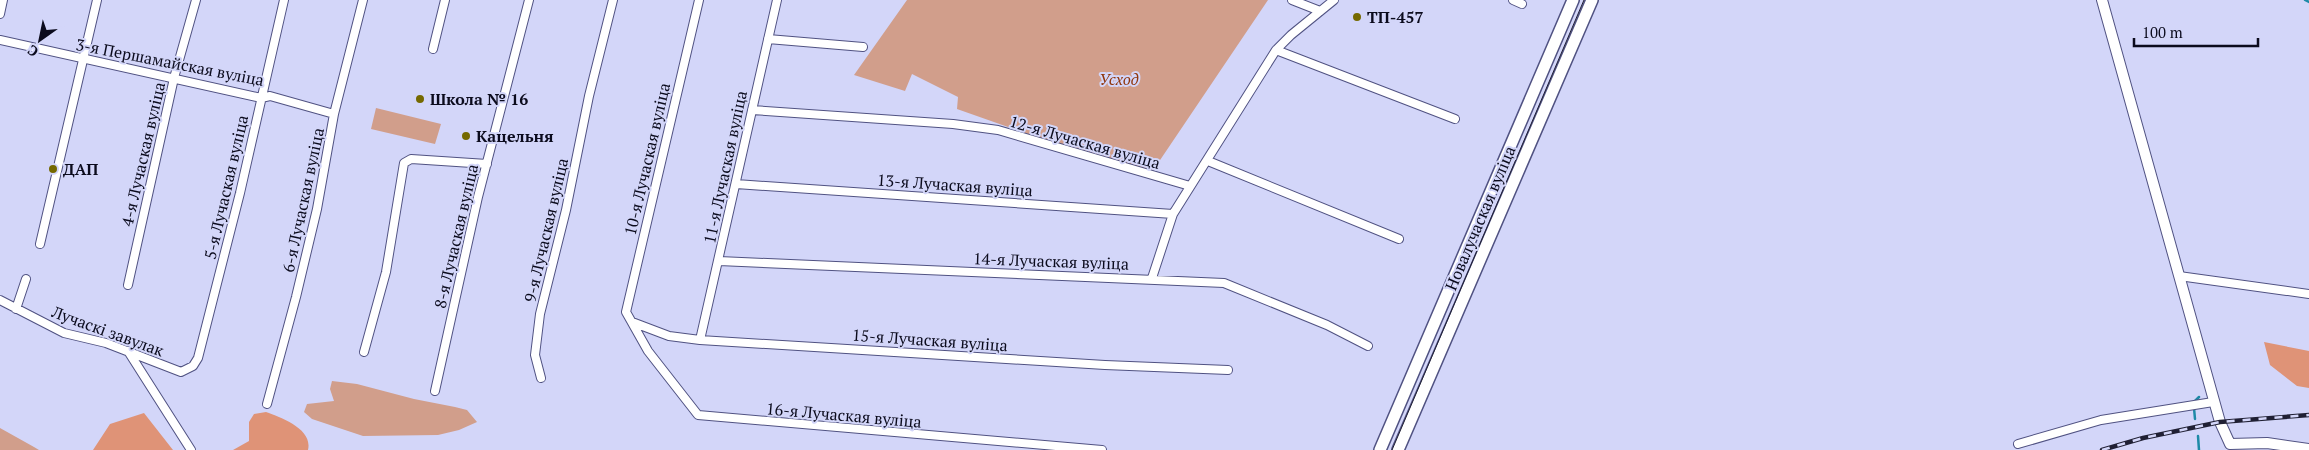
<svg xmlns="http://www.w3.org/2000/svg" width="2309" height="450" font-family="'PT Serif',serif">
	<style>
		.green { fill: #d19e8b }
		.forest { fill: #df9377 }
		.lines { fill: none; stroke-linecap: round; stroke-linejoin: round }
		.stream { stroke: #1d8aa7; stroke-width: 2.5 }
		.minor-casing { stroke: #505282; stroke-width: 10 }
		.tertiary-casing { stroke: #505282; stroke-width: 12 }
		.secondary-casing { stroke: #505282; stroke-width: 14 }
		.minor { stroke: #fff; stroke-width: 8 }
		.tertiary { stroke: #fff; stroke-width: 10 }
		.secondary { stroke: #fff; stroke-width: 11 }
		.tram { stroke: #202034; stroke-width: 1 }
		.rail-casing { stroke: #202034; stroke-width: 4.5 }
		.rail { stroke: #d3d6f9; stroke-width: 2.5; stroke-dasharray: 8; stroke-linecap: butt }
		.poi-dot { fill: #756900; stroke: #d3d6f9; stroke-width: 2 }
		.labels { text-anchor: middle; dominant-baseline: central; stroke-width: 4; stroke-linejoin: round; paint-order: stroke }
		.poi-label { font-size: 16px; font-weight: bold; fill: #0b0b1d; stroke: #d3d6f9; text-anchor: start }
		.street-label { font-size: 16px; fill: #0b0b1d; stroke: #d3d6f9 }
		.park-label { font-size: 16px; font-style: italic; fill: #90360c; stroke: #d3d6f9 }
	</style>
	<rect width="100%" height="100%" fill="#d3d6f9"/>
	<path class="green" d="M907 0H1268L1152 172 1036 137 957 109 958 97 912 74 905 91 854 75Z
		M376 108 441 124 435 144 371 129Z
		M332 381 357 384 414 399 455 407 467 410 477 422 459 430 438 435 363 436 312 419 304 412 307 404 334 401 330 389Z
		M0 428 34 447 39 450H0Z"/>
	<path class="forest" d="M2264 342 2309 351V388L2297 386 2270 365Z
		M266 412C282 418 313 429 308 450H233L249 441V422L254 414Z
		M144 413 173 450H93L110 424Z"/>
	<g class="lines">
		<path class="stream" d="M2305 0 2309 2
			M2194 402 2199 397
			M2194 408 2195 419
			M2198 436 2199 450"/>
		<g class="minor-casing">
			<path id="minor" d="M699 0 626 312 648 351 698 415 1102 450
				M1292 0 1320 11
				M1513 0 1522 4
				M0 14 3 0
				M768 39 863 47
				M0 40 261 98 270 96 334 114
				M433 49 445 0
				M1276 50 1455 119
				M752 110 953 124 998 130 1190 186
				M1208 161 1399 239
				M736 184 1173 214
				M40 244 97 0
				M719 261 1224 283 1327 325 1368 346
				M2179 276 2309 294
				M1152 278 1173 214 1276 50 1291 35 1334 0
				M128 285 174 78 196 0
				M0 300 64 333 106 343 181 372 193 366 198 358 240 193 284 0
				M16 309 26 279
				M632 322 669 336 700 340 1105 365 1228 370
				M700 340 777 0
				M128 351 191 450
				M364 352 386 272 404 163 411 159 487 164
				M541 378 535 355 540 314 566 210 589 96 613 0
				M435 391 478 197 529 0
				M267 404 296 297 317 209 334 114 363 0
				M2018 444 2101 420 2213 402"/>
		</g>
		<g class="tertiary-casing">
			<path id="tertiary" d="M2102 0 2220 422 2230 444 2267 443 2309 449"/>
		</g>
		<g class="secondary-casing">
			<path id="secondary" d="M1380 450 1573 0
				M1398 450 1592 0"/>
		</g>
		<use href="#minor" class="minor"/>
		<use href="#tertiary" class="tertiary"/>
		<use href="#secondary" class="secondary"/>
		<path class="tram" d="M1392 450 1584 0"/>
		<g class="rail-casing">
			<path id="rail" d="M2102 450 2143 438 2220 422 2309 415"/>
		</g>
		<use href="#rail" class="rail"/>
	</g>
	<g class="poi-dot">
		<circle cx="1357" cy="17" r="5"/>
		<circle cx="420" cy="99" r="5"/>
		<circle cx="466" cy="136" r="5"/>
		<circle cx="53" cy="169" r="5"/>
	</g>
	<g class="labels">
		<g class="poi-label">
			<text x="1367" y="17">ТП-457</text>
			<text x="430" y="99">Школа № 16</text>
			<text x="476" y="136">Кацельня</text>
			<text x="63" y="169">ДАП</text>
		</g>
		<g class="street-label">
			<text transform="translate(170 62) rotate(11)">3-я Першамайская вуліца</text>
			<text transform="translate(1085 142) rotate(16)">12-я Лучаская вуліца</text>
			<text transform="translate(143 154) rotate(-77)">4-я Лучаская вуліца</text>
			<text transform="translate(647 159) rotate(-77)">10-я Лучаская вуліца</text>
			<text transform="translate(725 167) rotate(-78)">11-я Лучаская вуліца</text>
			<text transform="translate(955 185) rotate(4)">13-я Лучаская вуліца</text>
			<text transform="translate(226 187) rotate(-77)">5-я Лучаская вуліца</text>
			<text transform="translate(303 200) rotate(-78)">6-я Лучаская вуліца</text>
			<text transform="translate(1480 218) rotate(-67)">Новалучаская вуліца</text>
			<text transform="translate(546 230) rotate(-77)">9-я Лучаская вуліца</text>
			<text transform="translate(456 236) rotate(-77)">8-я Лучаская вуліца</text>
			<text transform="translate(1051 261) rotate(2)">14-я Лучаская вуліца</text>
			<text transform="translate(108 331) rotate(20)">Лучаскі завулак</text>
			<text transform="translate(930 340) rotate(4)">15-я Лучаская вуліца</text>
			<text transform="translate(844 415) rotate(5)">16-я Лучаская вуліца</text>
		</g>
		<g class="park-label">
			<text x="1119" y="79">Усход</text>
		</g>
	</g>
	<g transform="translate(40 40) rotate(213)" stroke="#d3d6f9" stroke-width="4" paint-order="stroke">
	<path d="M0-4L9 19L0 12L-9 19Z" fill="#0b0b1d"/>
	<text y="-8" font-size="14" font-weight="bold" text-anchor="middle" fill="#0b0b1d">С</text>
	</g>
	<path d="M2134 38v8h124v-8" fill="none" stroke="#0b0b1d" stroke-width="2.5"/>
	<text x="2142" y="38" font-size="15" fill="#0b0b1d" stroke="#d3d6f9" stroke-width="4" paint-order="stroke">100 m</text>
</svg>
